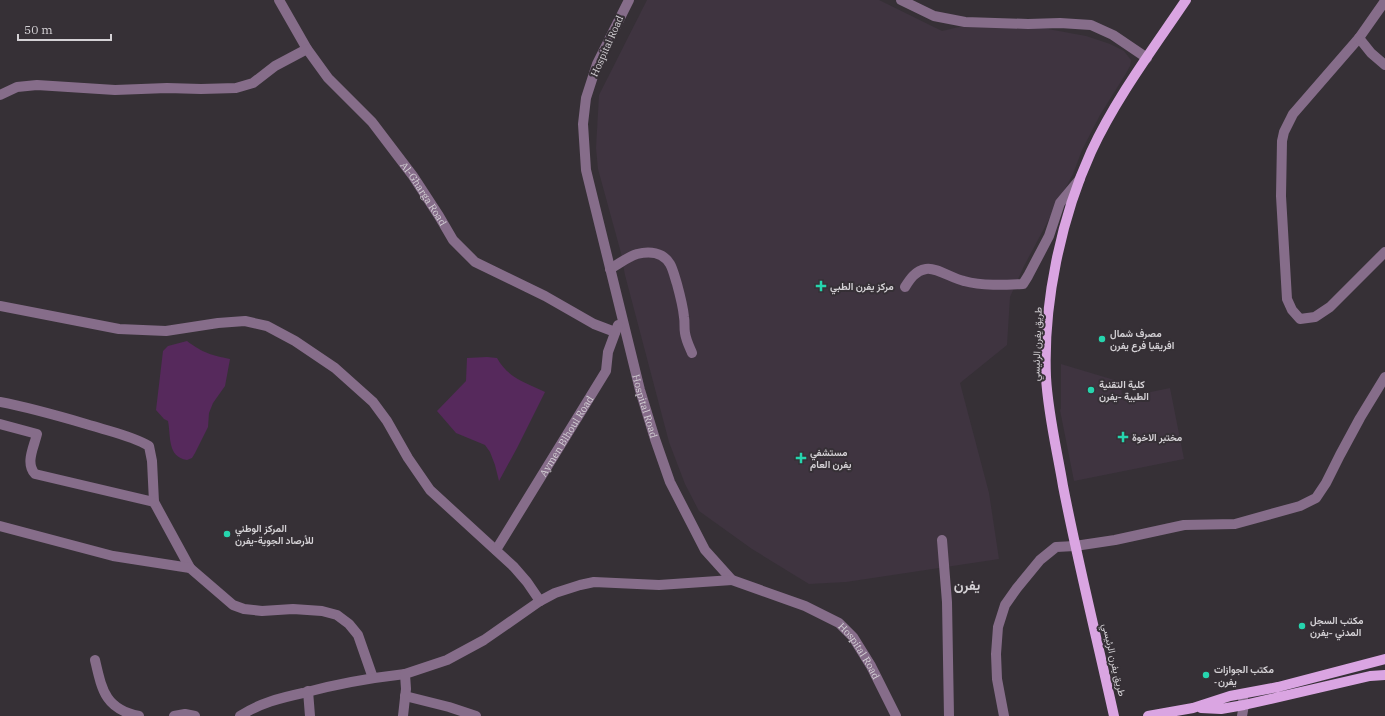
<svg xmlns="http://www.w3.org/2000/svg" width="1385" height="716" font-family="'IBM Plex Serif',Vazirmatn,serif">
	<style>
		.built { fill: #3f3440 }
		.green { fill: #56295c }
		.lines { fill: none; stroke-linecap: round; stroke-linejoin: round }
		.minor { stroke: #866d8a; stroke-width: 10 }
		.major { stroke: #daa5e2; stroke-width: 10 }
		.poi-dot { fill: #26d5ae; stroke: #363036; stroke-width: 1.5 }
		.labels { text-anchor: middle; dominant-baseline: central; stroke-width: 4; stroke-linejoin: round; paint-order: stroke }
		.street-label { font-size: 10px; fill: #d4d1d5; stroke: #363036 }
		.poi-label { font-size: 10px; font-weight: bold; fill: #d4d1d5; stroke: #363036; text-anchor: start }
		.district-label { font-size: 14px; font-weight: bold; fill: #d4d1d5; stroke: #363036 }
	</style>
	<rect width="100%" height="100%" fill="#363036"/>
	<path class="built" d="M647 0H879L942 31 959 27 1006 25 1048 29 1086 36 1110 44 1124 51 1131 60 1130 66 1125 75 1100 115 1082 150 1073 174 1024 266 1010 297 1007 345 960 383 989 493 999 559 846 582 809 584 752 549 699 511 685 484 669 442 625 275 621 253 598 169 596 148 599 95Z
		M1061 364 1121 382 1122 398 1170 388 1184 459 1074 481 1060 410 1061 409Z"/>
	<path class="green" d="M187 341C203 353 211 355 230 359L225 386 213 403 209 413 208 427 195 453 192 458 187 460C167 457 171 436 168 421L164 419 156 410 163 351 168 346Z
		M487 357 497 358C508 378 525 382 545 392L517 448 499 481 495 465 490 452 485 445 456 433 437 411 466 381 467 358Z"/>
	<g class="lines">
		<g class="minor">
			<path id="s1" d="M279 0 307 49 328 78 372 122 413 176 439 216 453 240 475 262 545 296 594 324 615 332"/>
			<path id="s2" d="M629 0 597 64 586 98 583 124 586 170 640 390 655 439 670 482 705 550 732 580 805 606 839 623 853 637 871 666 896 716"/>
			<path d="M901 0 934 16 965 22 1028 24 1060 23 1091 25 1113 35 1147 58"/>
			<path d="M1385 1 1359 38 1293 114 1284 132 1282 141 1281 196 1287 299 1292 310 1300 319 1315 317 1330 307 1385 252"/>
			<path d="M1359 38 1371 53 1385 65"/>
			<path d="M0 95 17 87 37 85 115 90 167 88 201 89 236 88 253 83 275 66 307 49"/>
			<path d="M610 269C619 264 627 257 637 254 649 251 663 252 670 264 673 269 675 278 677 284 680 295 683 306 684 317 685 322 684 328 685 333 686 340 689 346 692 353"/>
			<path d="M905 287C910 279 915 271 926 269 936 267 953 279 964 281 982 286 1004 285 1023 284L1028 276 1049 236 1060 203 1080 179"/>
			<path d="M0 306 119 329 166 331 218 323 245 321 267 326 295 341 335 368 373 402 387 421 408 458 430 490 514 567 527 582 540 601"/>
			<path d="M0 402C32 408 62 417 93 426 112 432 132 436 149 446L152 461 154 502 190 568"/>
			<path d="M0 424 37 434C34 447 25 463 35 474L154 502"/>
			<path d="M0 526 113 556 190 568 233 605 244 609 262 611 293 609 322 611 337 615 349 624 358 635 373 678"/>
			<path d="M942 540 947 602 949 716"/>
			<path id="s3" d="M496 550 606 371 608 352 618 325"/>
			<path d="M95 660C102 690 105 709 139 716"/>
			<path d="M308 691 310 716"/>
			<path d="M405 696 449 707 476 716"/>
			<path d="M174 716 185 714 195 716"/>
			<path d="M240 716C260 703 280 698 303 693 336 684 370 678 405 674"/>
			<path d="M403 716 406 689 405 674 447 660 484 640 540 601 555 593 580 585 594 582 659 585 732 580"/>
			<path d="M1004 716 997 679 996 654 998 627 1005 605 1017 588 1040 560 1056 547 1075 546 1115 540 1184 525 1235 524 1300 506 1316 498 1326 483 1340 455 1360 418 1385 377"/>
			<path d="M1242 716 1244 705 1243 698"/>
		</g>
		<path class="major" d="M1201 708 1221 709 1244 705 1370 676 1385 675
			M1114 716C1097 639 1078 563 1063 486 1057 450 1048 414 1046 377 1043 304 1061 218 1091 152 1116 98 1153 49 1186 0
			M1148 716 1193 708 1230 696 1278 687 1385 659"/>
	</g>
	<g class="poi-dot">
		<path d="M819 280h4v4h4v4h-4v4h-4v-4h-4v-4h4z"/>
		<circle cx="1102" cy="339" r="4"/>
		<circle cx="1091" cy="390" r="4"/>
		<path d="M1121 431h4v4h4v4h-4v4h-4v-4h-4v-4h4z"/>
		<path d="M799 452h4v4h4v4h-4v4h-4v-4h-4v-4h4z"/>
		<circle cx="227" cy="534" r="4"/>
		<circle cx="1302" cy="626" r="4"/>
		<circle cx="1206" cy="675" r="4"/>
	</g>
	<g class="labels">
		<g class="street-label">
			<text transform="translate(607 46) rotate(-66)">Hospital Road</text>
			<text stroke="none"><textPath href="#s1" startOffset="243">Al-Gharga Road</textPath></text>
			<text transform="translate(1037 344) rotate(-88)">طريق يفرن الرئيسي</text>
			<text stroke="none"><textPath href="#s2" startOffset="423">Hospital Road</textPath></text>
			<text stroke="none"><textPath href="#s3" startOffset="134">Aymen Blhoul Road</textPath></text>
			<text stroke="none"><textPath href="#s2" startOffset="770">Hospital Road</textPath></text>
			<text transform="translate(1114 660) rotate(77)">طريق يفرن الرئيسي</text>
		</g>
		<g class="poi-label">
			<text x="830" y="286">مركز يفرن الطبي</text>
			<text x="1110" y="333">مصرف شمال<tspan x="1110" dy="12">افريقيا فرع يفرن</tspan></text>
			<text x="1099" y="384">كلية التقنية<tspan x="1099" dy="12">الطبية -يفرن</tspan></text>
			<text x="1132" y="437">مختبر الاخوة</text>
			<text x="810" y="452">مستشفي<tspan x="810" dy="12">يفرن العام</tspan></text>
			<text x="235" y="528">المركز الوطني<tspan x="235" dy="12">للأرصاد الجوية-يفرن</tspan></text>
			<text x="1310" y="620">مكتب السجل<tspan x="1310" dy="12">المدني -يفرن</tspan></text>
			<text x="1214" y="669">مكتب الجوازات<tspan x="1214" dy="12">-يفرن</tspan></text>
		</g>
		<g class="district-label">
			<text x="967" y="585">يفرن</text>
		</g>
	</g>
	<path d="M18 34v6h93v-6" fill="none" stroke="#d4d1d5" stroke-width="2"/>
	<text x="24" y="34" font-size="12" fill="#d4d1d5" stroke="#363036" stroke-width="3" paint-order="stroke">50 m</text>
</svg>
